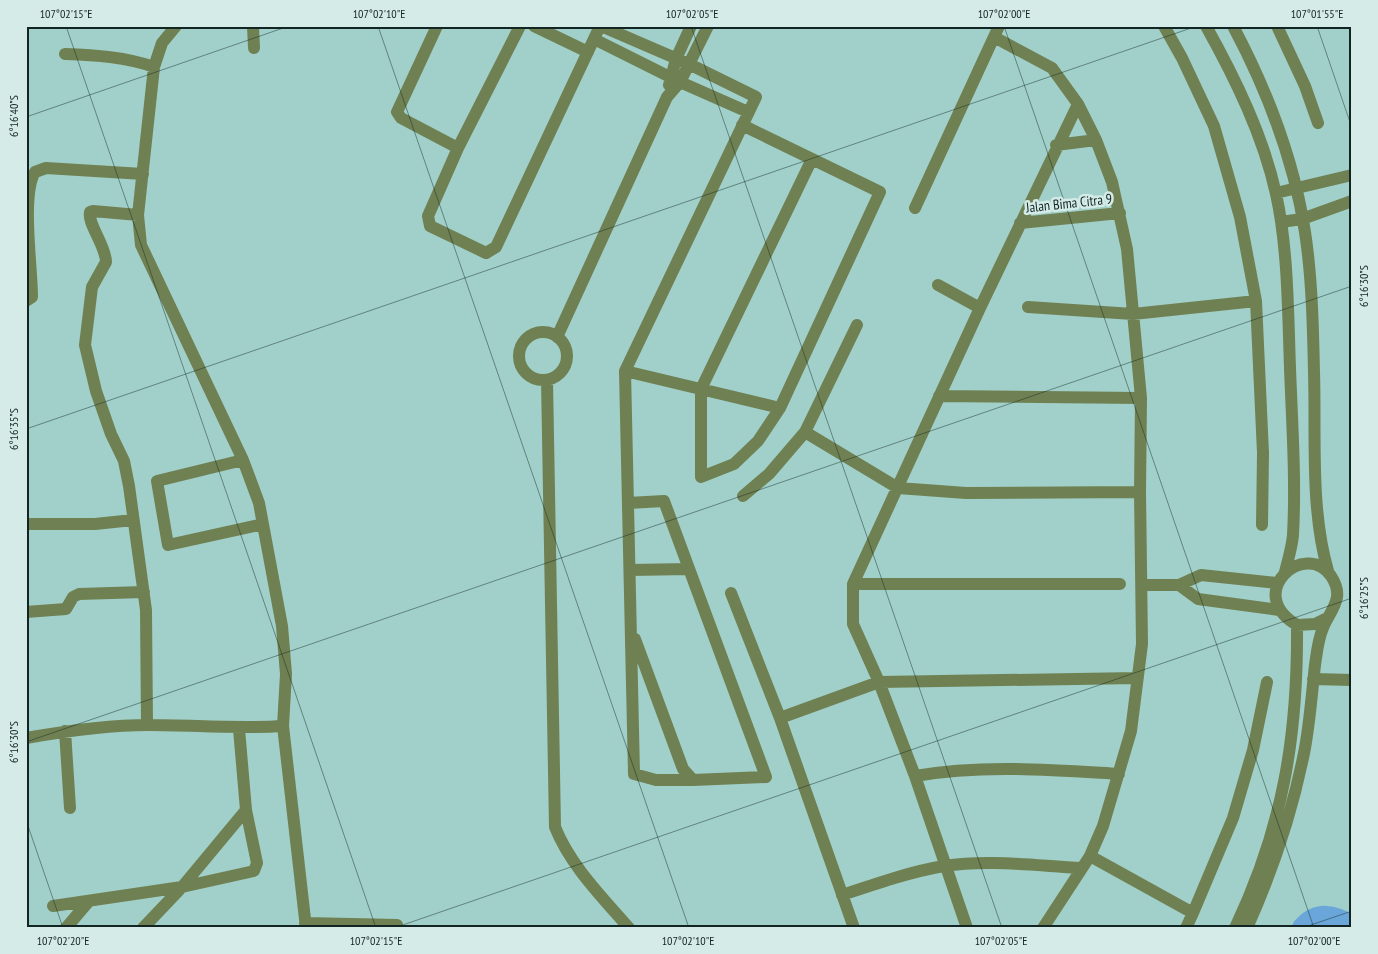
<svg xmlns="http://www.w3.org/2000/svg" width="1378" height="954" font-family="'PT Sans Narrow',sans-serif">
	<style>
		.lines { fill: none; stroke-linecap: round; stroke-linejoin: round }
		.river { stroke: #6aa6da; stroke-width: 22 }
		.minor { stroke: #6f8152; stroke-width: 12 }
		.ticks { fill: none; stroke: #122522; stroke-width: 1; stroke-opacity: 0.45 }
		.labels { text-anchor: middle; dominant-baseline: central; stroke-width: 5; stroke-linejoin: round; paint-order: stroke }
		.street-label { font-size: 14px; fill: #122522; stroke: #d4ebe8 }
		.neatline { fill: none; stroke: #122522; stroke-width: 2 }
		.ticks-label { font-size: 12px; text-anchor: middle; fill: #122522 }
	</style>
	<rect width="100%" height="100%" fill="#a1d0ca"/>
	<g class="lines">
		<path class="river" d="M1303 928C1318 911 1334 916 1352 926"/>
		<path class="minor" d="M176 26 162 43 154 67 138 215 141 245 243 460 259 503 282 626 286 674 283 726 306 928
			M253 26 254 48
			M437 26 397 112 401 118 458 148
			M520 26 458 148 428 216 430 226 486 253 496 247 600 26
			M534 26 588 52
			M601 26 689 64 756 97 625 371 634 774 656 780H693
			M1164 26 1182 58 1214 126 1240 217 1256 301 1263 453 1262 525
			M1206 26C1235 78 1263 135 1276 194 1288 247 1288 313 1290 368 1292 423 1296 480 1293 535 1292 547 1288 560 1285 572
			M1233 26C1267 90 1294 161 1305 232 1312 278 1313 326 1314 372 1316 438 1310 508 1328 571
			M1277 26 1305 86 1318 123
			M994 37 1052 68 1078 104
			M594 39 680 82 748 112
			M65 54C95 55 126 57 154 67
			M669 85 676 59 691 26
			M742 125 880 192 780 408 758 441 734 464 701 477V389L812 159
			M1056 145 1096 140
			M1276 193 1352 175
			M915 208 999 26
			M138 215 93 211 90 212C87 223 106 246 106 262L92 287 85 345 96 391 111 434 124 461 129 486 146 610 147 725
			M1281 222 1302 219 1352 201
			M1020 223 1120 213
			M938 285 980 308
			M26 301 32 297C32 266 21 195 35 172L46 168 143 174
			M1028 307 1133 314 1256 301
			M519 356a24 24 0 1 1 48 0a24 24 0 1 1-48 0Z
			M557 337 667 97 680 82 708 26
			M625 371 780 408
			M547 380 555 827C570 865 602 897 629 928
			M939 396 1141 398
			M805 432 898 488 966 493 1140 492 1142 644 1131 731 1103 826 1090 856 1043 928
			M243 460 157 481 168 545 263 524
			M743 496 769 474 805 432 857 325
			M628 503 664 501 766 777 693 780 683 769 635 639
			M26 524H95L133 520
			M630 570 689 569
			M853 584H1120
			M1142 585H1179L1201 575 1277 583
			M1179 585 1198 599 1279 610
			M731 593 780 718 854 928
			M26 612 66 609 73 597 79 594 144 592
			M1313 679 1352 680
			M780 718 879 682 853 624V584L980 308 1078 104 1096 140 1112 182 1127 249 1141 398 1140 492
			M65 731 70 808
			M26 738C66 731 108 725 149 725 194 725 238 729 283 726
			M915 776C982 764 1052 770 1119 774
			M1090 856 1193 913 1186 928
			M842 895C875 884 909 872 944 866 989 859 1037 866 1082 868
			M53 906 182 887 254 871 257 863 246 810 239 729
			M1193 913 1233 818 1253 750 1267 682
			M305 923 397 925
			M66 928 89 901
			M143 928 182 887 246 810
			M967 928 915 776 879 682 1137 678
			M1235 928C1283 827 1298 736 1297 625
			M1247 928C1273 870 1293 810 1305 748 1310 720 1312 692 1315 665 1317 652 1318 639 1323 628 1327 617 1335 609 1337 597 1338 590 1335 582 1331 576 1305 539 1243 593 1297 625L1315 624 1327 618"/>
	</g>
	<path class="ticks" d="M66 26 376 928M378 26 689 928M691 26 1002 928M1004 26 1314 928M1317 26 1352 128M26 117 289 26M26 429 1197 26M26 742 1352 286M26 820 63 928M394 928 1352 598M1302 928 1352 911"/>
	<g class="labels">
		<g class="street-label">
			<text transform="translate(1069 203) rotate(-6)">Jalan Bima Citra 9</text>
		</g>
	</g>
	<rect width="1378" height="954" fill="none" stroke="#d4ebe8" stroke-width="55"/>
	<rect x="28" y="28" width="1322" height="898" class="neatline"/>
	<g class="ticks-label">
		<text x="66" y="18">107°02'15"E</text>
		<text x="379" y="18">107°02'10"E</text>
		<text x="692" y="18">107°02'05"E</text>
		<text x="1004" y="18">107°02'00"E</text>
		<text x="1317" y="18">107°01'55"E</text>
		<text transform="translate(14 116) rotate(-90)" y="4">6°16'40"S</text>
		<text transform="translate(1364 286) rotate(-90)" y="4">6°16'30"S</text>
		<text transform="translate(14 429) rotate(-90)" y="4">6°16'35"S</text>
		<text transform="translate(1364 598) rotate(-90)" y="4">6°16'25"S</text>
		<text transform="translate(14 742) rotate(-90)" y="4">6°16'30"S</text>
		<text x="63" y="945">107°02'20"E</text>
		<text x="376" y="945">107°02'15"E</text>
		<text x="688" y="945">107°02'10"E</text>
		<text x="1001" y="945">107°02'05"E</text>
		<text x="1314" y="945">107°02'00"E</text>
	</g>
</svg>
